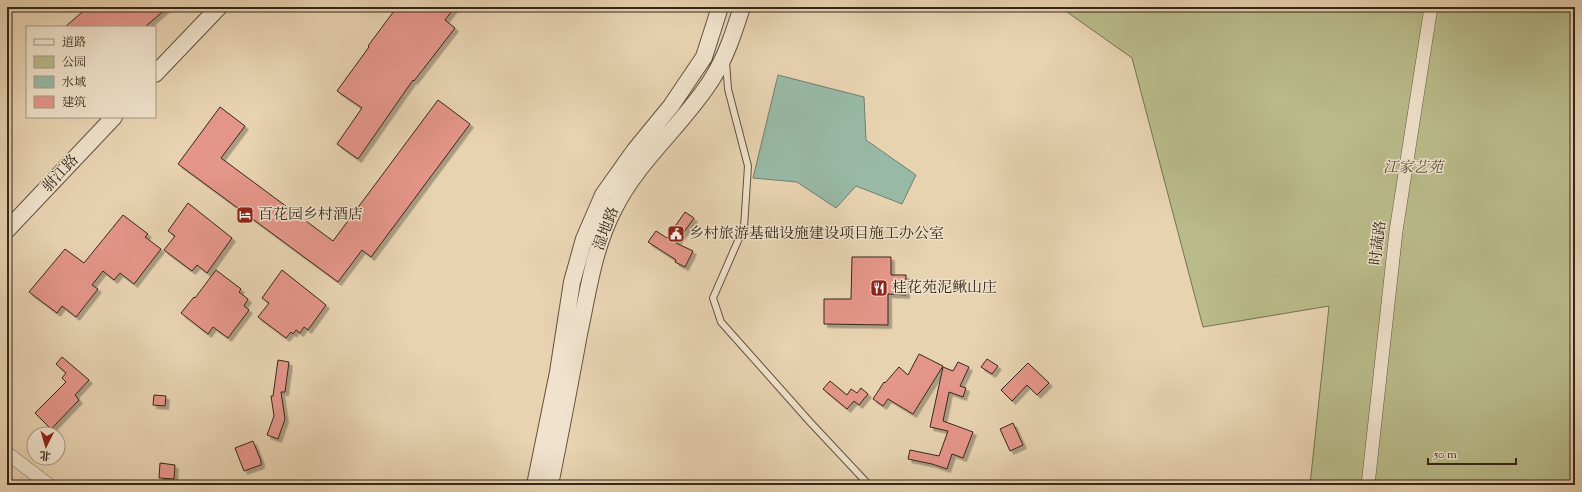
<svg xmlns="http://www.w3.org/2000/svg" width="1582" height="492" font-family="'Sorts Mill Goudy','Noto Serif SC',serif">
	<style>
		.green { fill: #b9bb8a; stroke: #767152 }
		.water { fill: #98b9a6; stroke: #707f6e }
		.building { fill: #e5968a; stroke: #34271a; filter: url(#shadow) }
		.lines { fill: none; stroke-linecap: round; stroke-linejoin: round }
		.service-casing { stroke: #615240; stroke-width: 8 }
		.minor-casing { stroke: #615240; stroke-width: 14 }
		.tertiary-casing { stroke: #615240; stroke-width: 18 }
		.service { stroke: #f0e2cc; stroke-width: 6 }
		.minor { stroke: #f0e2cc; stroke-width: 13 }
		.tertiary { stroke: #f0e2cc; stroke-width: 16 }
		.labels { text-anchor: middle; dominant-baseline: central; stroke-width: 3; stroke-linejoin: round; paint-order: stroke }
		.park-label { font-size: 15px; font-style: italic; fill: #554c36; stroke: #f0e2cc }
		.street-label { font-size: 15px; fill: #34271a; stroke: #f0e2cc }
		.poi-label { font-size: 15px; fill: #34271a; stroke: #f0e2cc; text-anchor: start }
	</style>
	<defs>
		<filter id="shadow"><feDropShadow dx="3.5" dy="3.5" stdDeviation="0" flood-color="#0004"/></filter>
	</defs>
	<rect width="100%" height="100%" fill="#e8d3b1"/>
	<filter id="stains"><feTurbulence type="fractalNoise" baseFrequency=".005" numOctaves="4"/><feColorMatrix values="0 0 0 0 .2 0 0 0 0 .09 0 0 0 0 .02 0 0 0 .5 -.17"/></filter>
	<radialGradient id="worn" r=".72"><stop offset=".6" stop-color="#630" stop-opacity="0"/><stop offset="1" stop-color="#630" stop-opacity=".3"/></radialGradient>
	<path class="green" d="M1060 7H1575V485H1310L1329 306 1203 327 1132 58Z"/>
	<path class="water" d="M778 75 864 97 866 140 916 175 902 204 856 186 836 208 797 182 753 178Z"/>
	<path class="building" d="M88 7H168L145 27H65Z
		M397 7H455L445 20 455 28 414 81 413 80 358 159 337 144 362 108 337 91 369 47 368 46Z
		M438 100 470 124 371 257 362 250 338 282 178 164 220 107 245 126 221 158 333 241Z
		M188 203 232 238 207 273 197 265 192 271 164 250 175 236 168 231Z
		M685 212 694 218 676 243 693 251 685 267 675 262 676 260 648 242 656 231 667 238Z
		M123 215 148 234 145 237 161 249 134 284 120 273 114 280 103 271 92 285 98 289 76 317 62 306 57 313 29 292 65 249 84 263Z
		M852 257H891V275H906V295L888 294V325L824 324V299H851Z
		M216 270 241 289 239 292 248 299 244 306 249 310 228 338 213 327 208 334 181 313 194 297 195 298Z
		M282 270 326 305 308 330 304 327 300 333 296 330 293 334 291 332 286 338 258 317 269 303 262 298Z
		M919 354 943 366 913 414 888 399 883 406 873 399 884 382 885 383 899 367 908 375Z
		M62 357 89 380 75 395 79 400 51 429 35 413 66 382 62 378 66 373 56 364Z
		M987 359 998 366 992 374 981 367Z
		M278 360 289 362 285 392H281L285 419 278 439 267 435 274 416 271 396H273Z
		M958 362 969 367 960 386 966 388 963 397 949 392 943 421 973 432 963 458 952 454 947 469 932 464 908 459 910 450 939 456 948 431 930 427 943 367 953 371Z
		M1028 363 1049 383 1037 395 1027 385 1012 401 1001 390Z
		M830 381 847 395 851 389 857 393 861 388 868 394 859 405 854 401 847 409 823 389Z
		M154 395 166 396 165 406 153 405Z
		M1013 423 1023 445 1010 451 1000 429Z
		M253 441 261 461V465L244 471 235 448Z
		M160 463 175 465 174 479 159 478Z"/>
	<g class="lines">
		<g class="service-casing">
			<path id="service" d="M726 62 728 89 748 166 744 227 713 298 721 322 810 422 869 485"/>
		</g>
		<g class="minor-casing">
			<path id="minor" d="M7 453 49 485
				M1368 485 1396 231 1431 7"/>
		</g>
		<g class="tertiary-casing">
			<path id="tertiary" d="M155 74 219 7
				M7 230 114 117
				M535 485 558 372 572 282 584 239 603 195 635 150 671 106 704 57 720 7
				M550 485C560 435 570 384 579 334 588 292 594 247 614 209 638 160 683 125 712 79 726 57 734 32 742 7"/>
		</g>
		<use href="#service" class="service"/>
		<use href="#minor" class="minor"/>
		<use href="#tertiary" class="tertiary"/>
	</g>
	<defs>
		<g id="hotel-square" transform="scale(0.9)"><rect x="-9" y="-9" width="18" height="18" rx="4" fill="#8f2418" stroke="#f0e2cc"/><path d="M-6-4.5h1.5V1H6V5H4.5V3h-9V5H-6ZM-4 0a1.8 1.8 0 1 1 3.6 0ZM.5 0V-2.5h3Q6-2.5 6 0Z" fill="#fff"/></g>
		<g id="civic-square" transform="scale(0.9)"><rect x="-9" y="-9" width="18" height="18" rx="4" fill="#8f2418" stroke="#f0e2cc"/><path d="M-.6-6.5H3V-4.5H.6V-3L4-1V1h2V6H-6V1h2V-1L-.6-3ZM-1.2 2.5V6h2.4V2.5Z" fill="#fff"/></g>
		<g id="restaurant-square" transform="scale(0.9)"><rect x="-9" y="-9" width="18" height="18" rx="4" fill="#8f2418" stroke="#f0e2cc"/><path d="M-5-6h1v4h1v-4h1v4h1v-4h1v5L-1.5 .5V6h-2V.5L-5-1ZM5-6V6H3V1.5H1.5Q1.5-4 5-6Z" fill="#fff"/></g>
	</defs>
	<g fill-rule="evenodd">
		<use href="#hotel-square" x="245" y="215"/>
		<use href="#civic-square" x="676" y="234"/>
		<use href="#restaurant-square" x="879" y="288"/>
	</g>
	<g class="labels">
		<g class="park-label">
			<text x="1413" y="168">江家艺苑</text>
		</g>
		<g class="street-label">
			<text transform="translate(61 174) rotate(-47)">驸江路</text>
			<text transform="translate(607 229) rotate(-69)">湿地路</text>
			<text transform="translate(1379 243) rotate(-83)">时蔬路</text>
		</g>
		<g class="poi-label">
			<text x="258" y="215">百花园乡村酒店</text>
			<text x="689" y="234">乡村旅游基础设施建设项目施工办公室</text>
			<text x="892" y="288">桂花苑泥鳅山庄</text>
		</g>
	</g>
	<rect width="1582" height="492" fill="none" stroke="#e8d3b1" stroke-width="24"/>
	<rect x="8" y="8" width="1566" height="476" fill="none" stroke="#34271a" stroke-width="2"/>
	<rect x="12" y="12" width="1558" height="468" fill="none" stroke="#34271a"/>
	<rect x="26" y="26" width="130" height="92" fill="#f0e2cc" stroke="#a59785"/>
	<rect x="34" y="39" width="20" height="6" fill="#f0e2cc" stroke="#a59785"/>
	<text x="62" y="46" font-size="12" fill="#34271a">道路</text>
	<rect x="34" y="56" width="20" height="12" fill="#b9bb8a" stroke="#a59785"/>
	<text x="62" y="66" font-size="12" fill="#34271a">公园</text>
	<rect x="34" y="76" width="20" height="12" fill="#98b9a6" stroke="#a59785"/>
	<text x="62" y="86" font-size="12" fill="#34271a">水域</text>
	<rect x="34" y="96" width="20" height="12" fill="#e5968a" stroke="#a59785"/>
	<text x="62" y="106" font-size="12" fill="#34271a">建筑</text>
	<g transform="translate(46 446) rotate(185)"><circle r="19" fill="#f0e2cc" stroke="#a59785"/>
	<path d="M0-3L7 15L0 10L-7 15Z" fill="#8f2418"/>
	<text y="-6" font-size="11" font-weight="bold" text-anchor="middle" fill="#34271a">北</text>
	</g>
	<path d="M1428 458v6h88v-6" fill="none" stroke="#34271a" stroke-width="2"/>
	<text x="1434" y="458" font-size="12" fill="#34271a" stroke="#f0e2cc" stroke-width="3" paint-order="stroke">50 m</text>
	<rect width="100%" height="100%" filter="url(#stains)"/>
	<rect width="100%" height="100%" fill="url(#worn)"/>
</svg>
